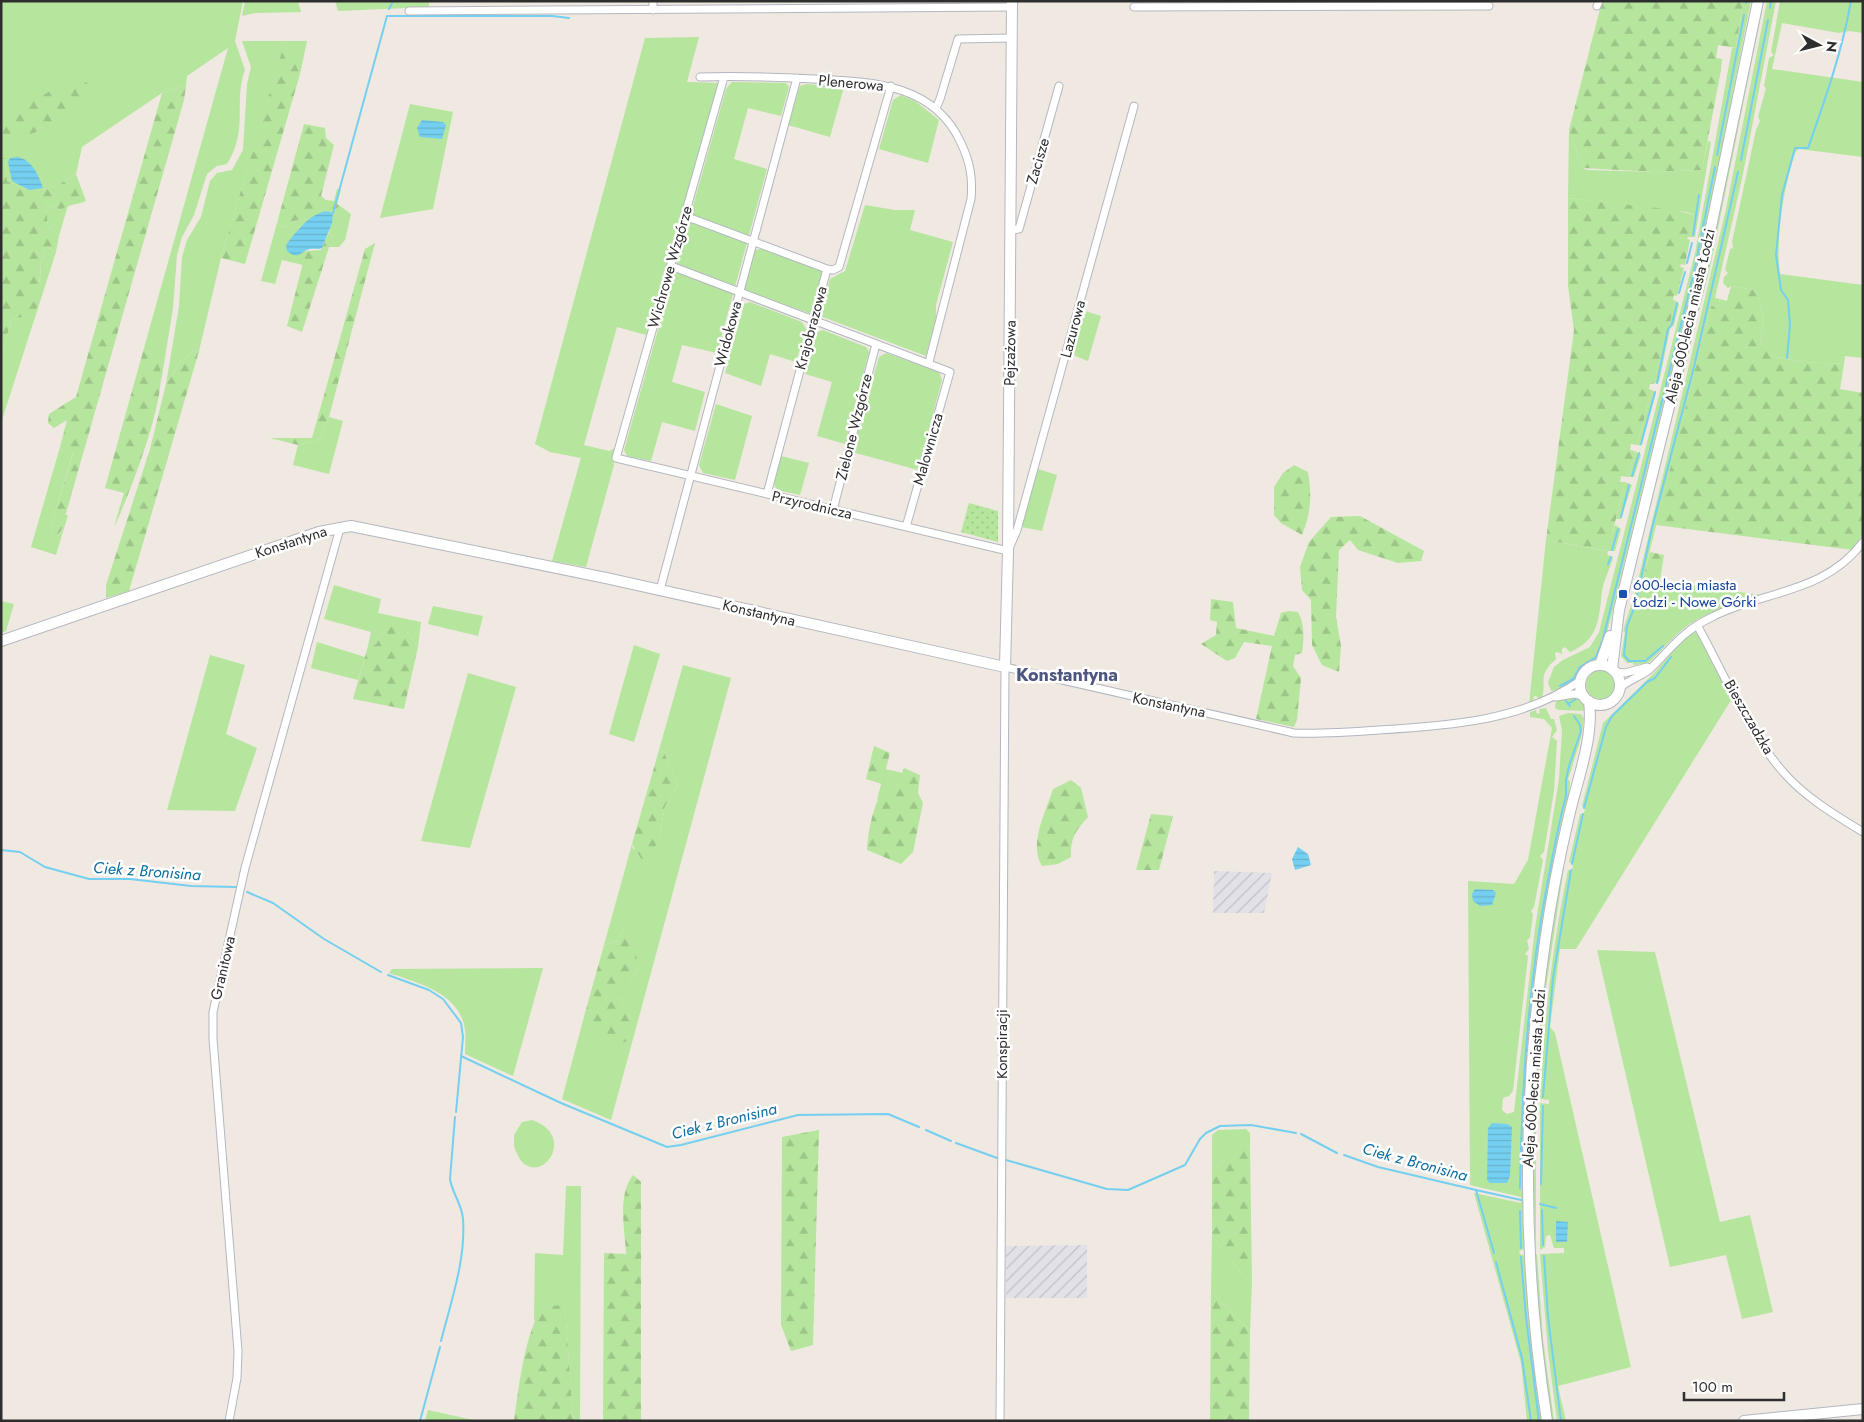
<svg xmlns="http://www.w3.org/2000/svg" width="1864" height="1422" font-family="Jost,sans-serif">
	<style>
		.industrial { fill: url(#industrial-furrows) }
		.grass { fill: #b6e59e }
		.forest { fill: url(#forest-firs) }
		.park { fill: url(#park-dots) }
		.water { fill: url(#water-rules) }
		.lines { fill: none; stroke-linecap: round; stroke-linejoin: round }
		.stream { stroke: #75cff0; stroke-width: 2 }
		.street-casing { stroke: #b4b7c1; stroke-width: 9 }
		.secondary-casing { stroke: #b4b7c1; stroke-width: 12 }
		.street { stroke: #fff; stroke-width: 7 }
		.secondary { stroke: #fff; stroke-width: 10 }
		.transit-dot { fill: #1a4fb4; stroke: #fff; stroke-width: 2 }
		.labels { text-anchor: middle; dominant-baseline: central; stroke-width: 5; stroke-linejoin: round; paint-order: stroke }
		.street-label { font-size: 15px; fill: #2e2e2e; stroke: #fff }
		.transit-label { font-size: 15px; fill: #164399; stroke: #fff; text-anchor: start }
		.water-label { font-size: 16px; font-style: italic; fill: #0d6fa3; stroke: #fff }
		.quarter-label { font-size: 18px; font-weight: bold; fill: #4d5680; stroke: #fff }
	</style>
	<defs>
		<pattern id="industrial-furrows" width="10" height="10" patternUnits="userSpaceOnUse" patternTransform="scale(1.25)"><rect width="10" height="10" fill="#e3e1e8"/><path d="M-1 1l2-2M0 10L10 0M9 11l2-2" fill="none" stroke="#c3c1c7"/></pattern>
		<pattern id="forest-firs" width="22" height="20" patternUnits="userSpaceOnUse" patternTransform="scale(1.25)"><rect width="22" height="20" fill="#b6e59e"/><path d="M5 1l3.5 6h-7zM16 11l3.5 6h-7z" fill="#9dc588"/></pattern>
		<pattern id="park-dots" width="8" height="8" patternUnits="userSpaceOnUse" patternTransform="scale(1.25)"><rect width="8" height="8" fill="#b6e59e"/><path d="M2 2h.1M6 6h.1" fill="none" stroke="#9dc588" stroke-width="1.8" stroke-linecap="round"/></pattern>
		<pattern id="water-rules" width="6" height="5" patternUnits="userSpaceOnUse" patternTransform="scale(1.25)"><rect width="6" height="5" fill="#75cff0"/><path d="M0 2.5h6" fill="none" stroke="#66b2ce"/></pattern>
	</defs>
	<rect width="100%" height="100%" fill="#efe9e1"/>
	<path class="industrial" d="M1214 871 1272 873 1264 913H1213Z
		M1087 1245V1298H1006V1246Z"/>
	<path class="grass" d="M243 1 235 41 245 70C233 101 249 130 227 164L217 166 207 174 194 215 182 237 177 255 173 308 161 382C160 367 157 357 144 348L228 48 187 76 186 86 162 93 82 147 76 174C49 192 36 196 7 181L5 159H1V2Z
		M245 1H298L301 12 255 13 242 16Z
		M335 1H429V7L338 11Z
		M1743 1H1751L1702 249 1608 629 1597 659 1583 668 1574 681 1558 690 1551 691 1548 682 1554 667 1563 660 1590 647 1599 632 1695 253 1732 48H1736Z
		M1761 1H1764L1711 263 1633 576 1713 242Z
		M1767 1H1776L1743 174 1715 298 1720 299 1718 307 1711 306 1643 578 1760 595V597C1735 604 1708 611 1687 626 1672 637 1661 652 1647 664L1633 665V663H1627L1621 656 1625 632 1623 631 1636 589 1726 209Z
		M1780 1H1863V33L1849 31 1839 33 1782 23 1772 69 1863 82V157L1799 149 1796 151C1784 185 1775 238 1780 274L1863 285V358L1845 356 1844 364 1803 362 1775 357 1760 341C1764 318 1764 311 1755 290L1731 286 1728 288 1723 283 1724 277 1728 273 1725 270 1730 249 1733 248 1732 242 1756 130 1760 121 1758 117 1766 88 1764 86 1769 58 1774 55 1771 52Z
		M699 37 687 82 719 83 646 335 617 327 584 445 609 451 615 448 613 453 614 465 586 567 552 561 581 458 550 452 535 444 645 38Z
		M242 41H307L300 74 285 42 221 258 199 351 195 350 182 360 166 384 179 306 182 257 187 240 201 217 210 181 217 173 232 170 243 150 247 84 251 67Z
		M732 82 786 83 789 87 781 116 748 108 734 159 767 169 717 353 682 345 672 382 705 392 695 431 662 422 651 461 627 456 624 450 726 89Z
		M806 84 844 87 830 137 788 125 800 86Z
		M901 95 915 101 939 120 928 163 879 149 893 100Z
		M410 104 453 112 433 209 380 218Z
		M1569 130 1583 168 1587 170 1655 172 1702 170 1708 141 1711 142 1695 237H1691L1694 215 1687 212 1568 198Z
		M46 204 61 210 68 205 59 236 48 226Z
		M865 205 895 210H915L910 230 953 242 936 305V318L926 356 820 316 830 279 845 271Z
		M340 206 351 214 345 240 339 247H328L332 235 329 232 333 213H330Z
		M310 219 299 228 306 251 303 265 282 260 275 284 261 281 277 223 285 228 293 221Z
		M47 247 56 252 1 423V356L12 319 23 317 40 280 41 264Z
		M762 249 823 271 811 314 744 290 754 250Z
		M1676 301 1679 304 1674 325 1670 329 1659 382 1653 384Z
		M750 302 802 322 806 329 796 362 770 354 761 386 725 373 744 304Z
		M1082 310 1101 316 1088 361 1075 356 1071 349Z
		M823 330 866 347 869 352 845 444 817 436 832 382 805 374 815 333Z
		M886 353 939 372 942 380 918 470 852 452 879 357Z
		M1652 390 1656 393 1641 446 1637 445Z
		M716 404 752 416 735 480 703 473 699 465Z
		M329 417 343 421 329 474 293 465 298 445 321 439Z
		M60 447 63 455 73 453 51 526 53 539 61 532 65 515H68L56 555 31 547Z
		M1635 451 1641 455 1634 477H1628Z
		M781 456 809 463 800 495 777 490 774 484Z
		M1038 469 1057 475 1042 531 1022 527Z
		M1625 482 1632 485 1621 519H1616Z
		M1615 525 1621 529 1615 551H1608L1607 554 1613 558C1610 569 1604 579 1602 591 1599 618 1599 640 1570 652L1565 647 1562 649V654L1557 652 1555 653 1556 659C1537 676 1547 679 1542 698L1540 700 1536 696H1534L1533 703 1529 704 1546 540 1607 551Z
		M334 585 381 599 378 613 421 622 418 647 407 632 386 628 376 644 368 646 371 632 324 619Z
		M1 601 14 604 6 631 1 633Z
		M433 606 483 616 478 636 428 624Z
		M1696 631 1699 633 1733 697 1576 949H1560L1550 1027 1555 1033 1631 1367 1558 1386 1566 1421H1557L1548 1351 1540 1254 1564 1253V1248H1554L1550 1235 1546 1236 1545 1247 1540 1250V1103L1549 1104V1100L1540 1099C1544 1023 1552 946 1568 870H1572L1573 865 1569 862 1580 814 1584 813 1585 809 1582 806 1603 723 1655 672 1682 641Z
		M317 642 365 657 358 680 311 668Z
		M634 645 660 654 634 742 609 734Z
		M210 655 245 665 226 734 257 748 235 811 167 810Z
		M683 665 731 678 611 1120 562 1099 585 1013 587 1030 631 1019 620 997 638 968 625 924 618 941 604 945 632 844 633 849 658 843 665 806 678 786 664 752 659 750Z
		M1586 685a15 15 0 1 1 30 0a15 15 0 1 1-30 0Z
		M468 673 516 687 470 848 421 841Z
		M1571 696C1582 698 1585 700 1588 711L1559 710 1555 708 1556 700Z
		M1546 708 1551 719H1554L1557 730 1552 737 1557 741 1554 791 1544 852 1540 856 1543 860 1534 907 1531 911 1533 914 1530 938 1527 940 1529 949 1525 954 1528 956 1513 1091 1509 1096 1503 1098 1502 1110 1507 1114 1514 1112 1535 928 1559 779 1562 730 1559 716 1568 713 1581 714 1584 718 1581 738 1568 780 1570 781 1569 795 1541 941 1529 1038 1525 1249 1519 1251 1520 1254 1525 1256 1542 1421H1527L1521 1363 1474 1193 1521 1203V1197L1470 1185 1468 881 1514 884 1528 860 1552 728 1544 719 1530 717V712L1536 710 1537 714 1540 713 1539 709Z
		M885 769 903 773 896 792 877 800Z
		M1564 867 1545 994 1537 1100 1535 1098C1537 1037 1544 976 1554 916 1556 901 1556 880 1564 867Z
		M1597 950 1655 952 1720 1222 1750 1215 1773 1312 1742 1319 1726 1255 1670 1267Z
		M543 968 513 1076 465 1054C465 1046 466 1038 465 1030 461 994 419 983 389 973L392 969Z
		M1536 1103V1250L1533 1183 1534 1104Z
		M532 1120C575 1134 546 1182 523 1163 519 1159 516 1152 514 1146V1135L522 1122Z
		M1246 1129 1250 1133V1148L1245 1143 1229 1158 1212 1168V1135L1218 1130Z
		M566 1186H581L580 1421H573L565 1305 534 1321 535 1253 563 1255Z
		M1212 1236 1249 1283 1252 1282 1250 1331 1214 1295 1211 1294Z
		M1537 1254 1543 1339 1554 1421H1551L1542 1348 1535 1255Z
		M428 1410 478 1421H425Z"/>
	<path class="forest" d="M1602 1H1743L1736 48 1718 45 1716 58 1722 59 1721 70 1702 170 1655 172 1583 168 1569 130Z
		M285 41 300 74 245 264 221 258Z
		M86 82 94 89 92 99C62 121 42 136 3 138L1 128C27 103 50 85 86 82Z
		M186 86 184 100 61 531 53 540 51 526 73 454 63 455 60 447 67 420 54 428 48 423 49 414 76 397 162 93Z
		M304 124 325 128 326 138 334 145 321 196 326 200 334 201 337 189 341 190 337 204 340 206 330 213 326 211 310 219 293 221 285 228 277 223Z
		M5 158 7 181C36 196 49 192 76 174L86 201C77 205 69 204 61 210L46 204 48 226 59 236 56 252 47 247 41 264 37 308 23 317 12 319 1 356V159Z
		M1568 198 1675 210 1694 215 1691 237H1688L1687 239 1690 240 1685 265 1681 264 1680 267 1684 268 1677 296 1674 295 1673 300 1676 301 1653 384H1650L1649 389 1652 390 1637 445 1631 444 1630 450 1635 451 1628 477 1621 476 1620 482H1625L1608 551 1546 540 1574 330 1568 286Z
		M329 232 332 235 331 241 302 332 287 326 306 251 321 250Z
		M375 243 329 417 321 439 298 445 270 438H312L365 249Z
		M1731 286 1755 290C1764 311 1764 318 1760 341L1775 357 1803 362 1844 364 1840 389 1863 393V534L1853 550 1656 525 1711 306 1718 307 1720 299 1727 301Z
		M144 348C152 354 157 359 160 369 167 397 128 499 114 527L124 493 105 488Z
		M195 350 199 351 129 591 106 598V585L150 449 166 384 182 360Z
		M1294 465 1308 472C1312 496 1311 513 1302 535L1281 523 1274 515V487L1283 473Z
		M1360 516 1424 551 1421 561 1398 563 1358 550 1350 540 1339 550 1336 617 1341 646 1339 672 1322 665 1312 645 1311 600 1302 590 1300 567 1309 542 1331 517Z
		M1650 552 1664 555 1660 581 1643 578Z
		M1211 599 1233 602 1236 628 1274 636 1281 613 1288 611 1298 612C1305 625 1304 638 1302 653L1295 655 1293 666 1301 678 1297 720 1294 727 1256 719 1272 646 1244 642 1235 658 1227 661 1201 644 1216 635 1217 622 1210 620Z
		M398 626 407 632 418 647 404 709 353 699 368 646 376 644 386 628Z
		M874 746 890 753 882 784 866 779Z
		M659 750 664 752 678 786 665 806 658 843 642 860 632 844Z
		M904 768 920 775 918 793 923 803 913 852 901 864 867 850C868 829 873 809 882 790L896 792Z
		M1071 780 1081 788 1088 817C1076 830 1070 838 1071 857L1058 864 1042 866C1028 844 1046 812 1053 789Z
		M1151 814 1173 816 1159 870H1136Z
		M625 924 632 926 638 968 620 997 631 1019 628 1041 618 1044 603 1029 586 1030 585 1013 604 945 618 941Z
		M819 1130 813 1345 791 1351 781 1325 782 1137Z
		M1245 1143 1250 1148 1252 1282 1249 1283 1212 1236V1168L1229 1158 1234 1148Z
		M633 1175 641 1182V1421H603L604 1253 626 1254C625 1229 617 1196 633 1175Z
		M1211 1294 1214 1295 1250 1331 1249 1421H1210Z
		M565 1304 573 1421H514C519 1386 524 1339 541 1308Z"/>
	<path class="park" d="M969 503 998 511V542L961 532Z"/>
	<path class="water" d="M422 120 443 122 446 125 442 139 420 137 417 128Z
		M17 157C32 159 39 176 43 188L29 190 12 181 8 162 10 158Z
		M326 211 333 213 332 223 322 248C318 250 315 248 310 249 300 251 299 261 287 251L286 245C297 231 308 215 326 211Z
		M1298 847 1308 854 1311 865 1295 870 1292 859Z
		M1475 889 1493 890 1496 893 1492 905 1480 906 1473 901 1472 894Z
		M1492 1123 1507 1124 1512 1127 1510 1176 1507 1183H1490L1487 1180 1488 1128Z
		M1556 1221 1568 1222 1567 1242H1556Z"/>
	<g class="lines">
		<path class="stream" d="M1746 3V1
			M1770 8 1771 1
			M389 9 393 1
			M1717 155 1744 15
			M1741 160 1768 20
			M333 213 387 16H552L569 18
			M1693 235 1699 195
			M1687 263 1692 243
			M1679 293 1685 272
			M1787 358 1790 325 1788 300 1781 290 1776 255 1782 195 1795 148H1808C1825 100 1842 52 1851 1
			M1657 383 1668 329 1672 324 1677 303
			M1641 444 1655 392
			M1632 476 1639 453
			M1621 517 1629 485
			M1612 550 1618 529
			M1608 564 1611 557
			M1663 646 1645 661H1629L1624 655 1627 626 1635 606 1652 528 1694 367 1738 172
			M1560 686 1573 679 1580 667 1596 657 1603 639 1694 272 1715 167
			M1566 701 1570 706
			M1568 704 1576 699
			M1584 808 1606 727 1612 716 1647 682 1655 678 1671 657
			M1 850 20 852 45 867 89 879H130L191 886 236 887
			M1572 864 1583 814
			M247 892 273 903 324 939 381 972
			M388 975 429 990 443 999 461 1023 463 1037 456 1112
			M461 1056 561 1103 667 1147 681 1145 798 1115 888 1114 919 1127
			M1543 1097 1553 978 1571 870
			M926 1130 951 1141
			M1301 1134 1337 1153
			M956 1143 997 1158
			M1344 1155 1378 1167 1476 1190 1494 1253
			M1006 1160 1107 1189 1128 1190 1185 1165 1200 1139 1206 1133 1220 1126 1251 1125 1296 1133
			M1541 1184 1543 1106
			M1520 1188C1522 1086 1528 986 1547 885 1553 855 1558 825 1566 796V780L1569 766 1581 731 1580 725 1574 716
			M1476 1190 1521 1200
			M1540 1204 1556 1208
			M1542 1210 1543 1245
			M1520 1211 1521 1248
			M1544 1256 1548 1317 1561 1421
			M1521 1257 1526 1317 1539 1421
			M1496 1262 1522 1358 1531 1421
			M441 1341C451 1301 466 1260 463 1219 462 1204 452 1193 450 1179L455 1117
			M420 1421 440 1347"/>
		<g class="street-casing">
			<path id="street" d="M1597 6 1599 1
				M1134 7 1489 6
				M653 10V1
				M409 11 1012 7
				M700 77C738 76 776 77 814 79 872 82 934 83 961 143 970 162 973 178 971 199L929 362
				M724 77 616 458 1008 551 1017 530 1134 106
				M936 108 940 99 958 39 1012 38
				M685 216 827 269
				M1011 230 1019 229 1059 86
				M671 266 950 372 906 527
				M767 494 827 269 833 270 839 267 891 86
				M833 510 876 344
				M660 590 797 78
				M1697 625C1724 673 1747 731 1784 773 1805 797 1835 815 1863 832
				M1615 672 1625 673 1647 667
				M1620 688C1628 680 1640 677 1649 670 1673 647 1681 632 1712 617 1765 590 1824 594 1863 542
				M1556 697 1574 694 1584 696
				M229 1421 237 1378 238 1351 213 1039V1012L245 868 340 528
				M1000 1421 1005 667 1294 733C1323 734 1351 732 1379 730 1447 726 1524 721 1581 680"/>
		</g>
		<g class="secondary-casing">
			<path id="secondary" d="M1 641 319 532 351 526 606 578 1005 667 1008 551 1012 1
				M1600 665 1610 636
				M1580 685a20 20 0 1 1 40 0a20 20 0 1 1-40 0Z
				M1612 669 1619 610 1700 280 1758 1
				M1547 1421C1522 1262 1522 1101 1545 942 1551 900 1559 858 1569 816 1577 780 1594 738 1589 701
				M1744 1421 1863 1409"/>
		</g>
		<use href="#street" class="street"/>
		<use href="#secondary" class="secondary"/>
	</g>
	<rect class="transit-dot" x="1618" y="589" width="10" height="10" rx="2.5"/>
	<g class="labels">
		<g class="street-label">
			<text transform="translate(851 83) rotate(5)">Plenerowa</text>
			<text transform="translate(1038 161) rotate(-74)">Zacisze</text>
			<text transform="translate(670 267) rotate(-74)">Wichrowe Wzgórze</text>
			<text transform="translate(1690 316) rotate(-77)">Aleja 600-lecia miasta Łodzi</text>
			<text transform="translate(811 328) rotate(-75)">Krajobrazowa</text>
			<text transform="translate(1073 329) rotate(-75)">Lazurowa</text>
			<text transform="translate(728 334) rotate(-75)">Widokowa</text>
			<text transform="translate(1010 353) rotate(-89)">Pejzażowa</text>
			<text transform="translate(854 427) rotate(-76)">Zielone Wzgórze</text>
			<text transform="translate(928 449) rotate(-74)">Malownicza</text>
			<text transform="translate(812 505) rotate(13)">Przyrodnicza</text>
			<text transform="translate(291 542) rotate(-18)">Konstantyna</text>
			<text transform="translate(759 613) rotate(13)">Konstantyna</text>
			<text transform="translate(1169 705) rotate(12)">Konstantyna</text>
			<text transform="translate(1749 717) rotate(60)">Bieszczadzka</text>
			<text transform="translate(223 968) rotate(-77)">Granitowa</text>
			<text transform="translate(1002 1044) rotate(-90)">Konspiracji</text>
			<text transform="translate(1534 1078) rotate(-86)">Aleja 600-lecia miasta Łodzi</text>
		</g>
		<g class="transit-label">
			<text x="1633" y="585">600-lecia miasta<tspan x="1633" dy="17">Łodzi - Nowe Górki</tspan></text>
		</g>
		<g class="water-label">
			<text transform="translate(147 871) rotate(4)">Ciek z Bronisina</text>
			<text transform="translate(724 1121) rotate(-14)">Ciek z Bronisina</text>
			<text transform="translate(1415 1162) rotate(15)">Ciek z Bronisina</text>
		</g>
		<g class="quarter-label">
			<text x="1067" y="675">Konstantyna</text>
		</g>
	</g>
	<rect width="1864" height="1422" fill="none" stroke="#2e2e2e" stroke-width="5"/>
	<g transform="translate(1819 45) rotate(97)" stroke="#ffffff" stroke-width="4" paint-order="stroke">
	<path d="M0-4L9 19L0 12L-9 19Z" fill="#2e2e2e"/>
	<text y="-8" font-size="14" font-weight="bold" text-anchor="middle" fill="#2e2e2e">N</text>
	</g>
	<path d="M1684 1392v8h100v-8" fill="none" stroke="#2e2e2e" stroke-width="2.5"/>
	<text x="1692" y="1392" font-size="15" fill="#2e2e2e" stroke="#ffffff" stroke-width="4" paint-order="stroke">100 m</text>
</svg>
